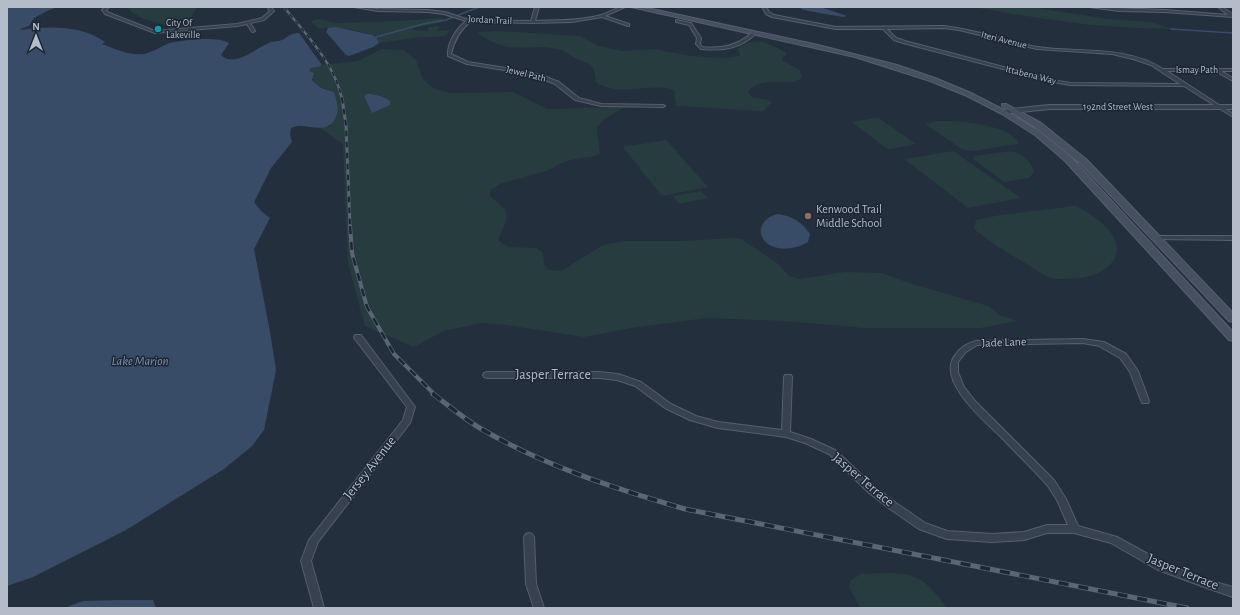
<svg xmlns="http://www.w3.org/2000/svg" width="1240" height="615" font-family="'Alegreya Sans',sans-serif">
	<style>
		.green { fill: #263c3f }
		.water { fill: #394c67 }
		.lines { fill: none; stroke-linecap: round; stroke-linejoin: round }
		.stream { stroke: #394c67; stroke-width: 1.5 }
		.minor-casing { stroke: #565f6c; stroke-width: 2 }
		.tertiary-casing { stroke: #565f6c; stroke-width: 2 }
		.secondary-casing { stroke: #565f6c; stroke-width: 2 }
		.minor { fill: #38414e; fill-rule: evenodd }
		.tertiary { fill: #38414e; fill-rule: evenodd }
		.secondary { fill: #465061; fill-rule: evenodd }
		.rail-far3-casing { stroke: #5a6575; stroke-width: 2.5 }
		.rail-far2-casing { stroke: #5a6575; stroke-width: 3 }
		.rail-far1-casing { stroke: #5a6575; stroke-width: 4 }
		.rail-casing { stroke: #5a6575; stroke-width: 5 }
		.rail-far3 { stroke: #1d2633; stroke-width: 1.5; stroke-dasharray: 4.5; stroke-linecap: butt }
		.rail-far2 { stroke: #1d2633; stroke-width: 2; stroke-dasharray: 5.5; stroke-linecap: butt }
		.rail-far1 { stroke: #1d2633; stroke-width: 2.5; stroke-dasharray: 8; stroke-linecap: butt }
		.rail { stroke: #1d2633; stroke-width: 3.5; stroke-dasharray: 10; stroke-linecap: butt }
		.culture-dot { fill: #0f9aa8; stroke: #1d2633; stroke-width: 1.5 }
		.education-dot { fill: #8d6e63; stroke: #1d2633; stroke-width: 1.5 }
		.labels { text-anchor: middle; dominant-baseline: central; stroke-width: 3; stroke-linejoin: round; paint-order: stroke }
		.far-street-label { font-size: 10px; fill: #b4bcc9; stroke: #1d2633 }
		.far-poi-label { font-size: 10px; fill: #b4bcc9; stroke: #1d2633; text-anchor: start }
		.poi-label { font-size: 12px; fill: #b4bcc9; stroke: #1d2633; text-anchor: start }
		.street-label { font-size: 12px; fill: #b4bcc9; stroke: #1d2633 }
		.water-label { font-size: 13px; font-style: italic; fill: #7c92b1; stroke: #1d2633 }
		.near-street-label { font-size: 14px; fill: #b4bcc9; stroke: #1d2633 }
	</style>
	<rect width="100%" height="100%" fill="#242f3e"/>
	<path class="green" d="M197 7C193 11 192 19 187 23 177 31 136 19 129 9V7Z
		M973 7H1030L1108 19 1151 22 1172 29 1137 28 1090 25 1026 16Z
		M440 18 446 20 439 23 415 28 412 30 430 31 427 30 429 27 438 26 440 27 437 31 450 30 446 36 414 38 379 43 378 40C366 29 336 26 320 29L311 22C318 15 329 23 338 23 372 22 406 21 440 18Z
		M499 31 580 36 599 46 622 51 653 49 691 56 723 58 740 56 738 48C758 35 768 44 787 53L782 59 783 61 800 70 802 78C786 89 761 74 748 92L753 98 765 99 772 102 763 111 676 106 674 90C651 82 619 98 596 82 594 64 593 66 577 59 572 57 567 52 561 50 544 45 526 49 509 47 498 45 487 40 478 33L479 32Z
		M382 49 403 50 416 60 423 79 434 89 451 93 513 92 547 109 625 107 603 120 597 128 600 154C592 158 584 157 575 159 566 161 556 165 549 170L500 184 490 190V196L505 209 507 219 498 240 508 247 536 248 543 253 544 264 549 270 561 271 603 245 625 241H686L732 238 741 239 777 263 789 276 799 279 845 272 882 273 909 283 988 306 1000 315 1017 321 981 328H863L786 321 707 318 631 328 584 337 507 325 481 323 444 331 414 347 365 326 348 263 343 144 320 128 330 126 333 92C319 87 314 85 309 71L311 68 318 67 322 65 357 61Z
		M876 118H879L916 144 891 149H887L852 122Z
		M938 121C961 121 1002 123 1018 141V144L972 151 962 149 925 124Z
		M666 140 708 187 662 196 623 147Z
		M953 151 1021 198 968 208 904 159Z
		M1012 151C1023 156 1031 160 1034 172L1029 178 1004 182 973 159 975 156Z
		M701 191 708 198 679 204 673 196Z
		M1075 206C1089 213 1105 222 1113 236 1127 261 1099 277 1078 278 1069 279 1057 280 1048 277 1041 274 1034 268 1027 264 1008 253 991 243 974 229L976 220 1000 215Z
		M861 574C879 574 902 570 919 579 930 585 939 598 947 608H860L849 587 850 581Z"/>
	<path class="water" d="M7 7H58L47 11 34 18 29 26 20 29 21 30C48 26 81 25 105 42L102 44C116 49 129 56 144 54 154 52 161 46 170 43 184 40 217 36 229 43L221 55C234 68 255 49 267 44 271 41 274 42 279 41 287 39 289 33 299 33L322 65 318 67 311 68 309 71 314 73 312 80 321 88 334 92C337 102 341 112 333 122 322 135 304 121 291 128L290 134 292 142 271 168 254 202 261 211 270 218 254 249 270 332 276 370 264 430 252 446 224 469 126 530 33 577 7 586Z
		M801 7H820L847 16 843 17 809 11 801 9Z
		M336 27 372 35 376 37 379 43 373 47 349 56 346 55 326 32 328 28Z
		M367 94C375 94 383 96 390 101V105L372 113 364 96Z
		M778 214C792 216 802 222 810 234L808 242C797 249 774 253 764 240 755 228 766 216 778 214Z
		M118 600H153L156 608H64L83 601Z"/>
	<g class="lines">
		<path class="stream" d="M1171 29 1233 33
			M376 37 423 24 446 20 479 7"/>
		<g class="minor-casing">
			<path id="minor" d="M105 7H109L106 10 107 12 155 31 237 24 262 18 270 11 267 7H271L274 11 264 20 250 23 255 31 253 32H252L247 24 237 26 155 33 105 14 102 10Z
				M354 7 378 9 428 10 445 12 469 20 531 21 535 7H539L535 21C557 20 580 21 601 15 609 13 616 7 625 7L605 16 629 24V26H628L602 17 572 22 533 23 470 22C459 31 454 41 451 54L468 62 517 70 541 75 559 82 579 98 601 104 663 105 665 106 663 107 601 106 575 100 555 84 538 77 517 72 467 64 448 56C447 43 456 29 466 21L444 14 428 12 378 11Z
				M762 7H766L769 12 774 15 836 27 944 26C967 29 990 35 1013 41 1021 43 1029 46 1037 47 1079 53 1126 45 1163 69H1233V71H1221L1233 78V81L1215 71H1167L1233 114V117L1184 86 1070 85 1053 82 903 43 894 40 883 29H836L772 17 766 14ZM944 28 959 30 1037 49 1112 54 1133 59 1151 65 1180 84 1070 83 1053 80 905 41 896 38 887 29Z
				M1089 7 1165 10 1228 15 1218 7H1222L1233 14V17L1165 12 1119 11Z
				M676 20 691 23 701 38 700 44 702 47C722 49 737 46 753 32L756 33C741 49 722 51 701 49L696 44 697 38 689 25 676 22Z
				M1157 236H1233V240L1155 239 1154 238Z
				M355 335H361L415 407 410 423 318 542 311 561 324 608H314L301 561 309 540 403 420 407 407 355 339 354 337Z
				M1083 339 1104 342 1126 354 1138 371 1149 401 1148 403H1142L1130 372 1120 358 1099 346 1083 343 977 345 966 352 958 362V372L964 387 976 402 1054 480 1066 499 1078 526 1117 537 1166 564 1207 580 1233 587V597L1207 588 1158 570 1111 543 1074 533H1047L1024 540 992 542 947 539 944 538 919 529 890 509 868 492 829 454 805 443 786 437 718 428 690 420 665 408 635 386 617 380 599 378H487L484 377 483 375 484 373 487 372H599L618 374 641 382 671 404 696 416 718 422 782 430 784 377 785 375H791L792 377 790 432 811 439 835 450 874 486 896 503 925 523 947 531 992 534 1024 532 1047 525H1068L1057 500 1048 486C1034 470 1018 455 1003 439 986 422 934 380 956 354 961 347 968 343 976 341Z
				M529 533 532 534 534 537 536 584 544 608H534L526 584 524 537 526 534Z"/>
		</g>
		<g class="tertiary-casing">
			<path id="tertiary" d="M1049 105H1233V109H1049L1003 114 1000 112 1003 110Z"/>
		</g>
		<g class="secondary-casing">
			<path id="secondary" d="M631 7 652 9 818 45 897 65 935 78 971 93 1006 111 1040 132 1071 157 1233 332V341L1229 340 1065 161 1035 135 1002 114 967 96 930 81 855 57Z
				M1002 104H1006L1041 123 1087 160 1233 313V322L1229 321 1081 164 1035 127 1002 106Z"/>
		</g>
		<use href="#minor" class="minor"/>
		<use href="#tertiary" class="tertiary"/>
		<use href="#secondary" class="secondary"/>
		<g class="rail-far3-casing">
			<path id="rail-far3" d="M284 7C306 35 334 62 342 99"/>
		</g>
		<g class="rail-far2-casing">
			<path id="rail-far2" d="M342 98 346 125 350 227"/>
		</g>
		<g class="rail-far1-casing">
			<path id="rail-far1" d="M350 226 352 253 367 307 394 354 435 395"/>
		</g>
		<g class="rail-casing">
			<path id="rail" d="M433 394C448 405 462 417 478 427 542 465 613 488 685 509L1187 608"/>
		</g>
		<use href="#rail-far3" class="rail-far3"/>
		<use href="#rail-far2" class="rail-far2"/>
		<use href="#rail-far1" class="rail-far1"/>
		<use href="#rail" class="rail"/>
	</g>
	<circle class="culture-dot" cx="158" cy="29" r="4"/>
	<circle class="education-dot" cx="808" cy="216" r="4"/>
	<g class="labels">
		<g class="far-street-label">
			<text transform="translate(490 20) rotate(3)">Jordan Trail</text>
			<text transform="translate(1004 40) rotate(14)">Iteri Avenue</text>
			<text x="1197" y="70">Ismay Path</text>
			<text transform="translate(526 74) rotate(14)">Jewel Path</text>
			<text transform="translate(1031 75) rotate(14)">Ittabena Way</text>
			<text x="1118" y="107">192nd Street West</text>
		</g>
		<g class="far-poi-label">
			<text x="166" y="23">City Of<tspan x="166" dy="12">Lakeville</tspan></text>
		</g>
		<g class="poi-label">
			<text x="816" y="209">Kenwood Trail<tspan x="816" dy="14">Middle School</tspan></text>
		</g>
		<g class="street-label">
			<text transform="translate(1004 342) rotate(-2)">Jade Lane</text>
		</g>
		<g class="water-label">
			<text x="140" y="361">Lake Marion</text>
		</g>
		<g class="near-street-label">
			<text x="553" y="375">Jasper Terrace</text>
			<text transform="translate(370 468) rotate(-52)">Jersey Avenue</text>
			<text transform="translate(863 480) rotate(40)">Jasper Terrace</text>
			<text transform="translate(1183 572) rotate(22)">Jasper Terrace</text>
		</g>
	</g>
	<rect width="1240" height="615" fill="none" stroke="#b4bcc9" stroke-width="16"/>
	<g transform="translate(36 36)" stroke="#1d2633" stroke-width="3" paint-order="stroke">
	<path d="M0-3L7 15L0 10L-7 15Z" fill="#b4bcc9"/>
	<text y="-6" font-size="11" font-weight="bold" text-anchor="middle" fill="#b4bcc9">N</text>
	</g>
</svg>
